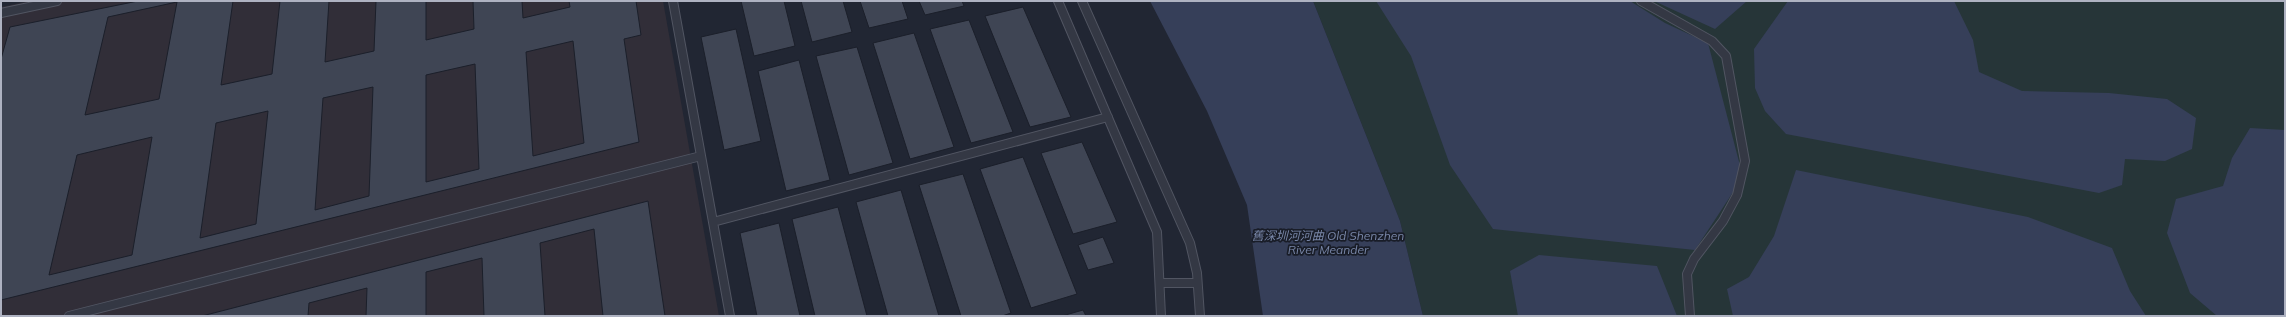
<svg xmlns="http://www.w3.org/2000/svg" width="2286" height="317" font-family="Mulish,'Noto Sans SC',sans-serif">
	<style>
		.medical { fill: #312e38 }
		.green { fill: #263538 }
		.water { fill: #363f59 }
		.building { fill: #3f4554; stroke: #1b1f2a; fill-rule: evenodd }
		.lines { fill: none; stroke-linecap: round; stroke-linejoin: round }
		.lane-casing { stroke: #515562; stroke-width: 10 }
		.lane { stroke: #343844; stroke-width: 8 }
		.labels { text-anchor: middle; dominant-baseline: central; stroke-width: 3.5; stroke-linejoin: round; paint-order: stroke }
		.water-label { font-size: 12px; font-style: italic; fill: #7886a7; stroke: #191d28 }
	</style>
	<rect width="100%" height="100%" fill="#212633"/>
	<path class="medical" d="M30 1H663L719 316H1V7Z"/>
	<path class="green" d="M1313 1H2285V316H1423L1400 221Z"/>
	<path class="water" d="M1150 1H1313L1400 221 1423 316H1263L1247 205 1207 111Z
		M1376 1H1630L1665 23 1708 43 1743 177 1695 250 1493 229 1450 165 1411 56Z
		M1654 1H1747L1715 29Z
		M1788 1H1954L1973 40 1979 72 2022 91 2109 93 2167 99 2196 118 2192 149 2165 161 2125 159 2122 185 2099 193 1786 134 1765 111 1755 88 1754 49Z
		M2250 128 2285 130V316H2217L2190 293 2167 233 2176 199 2223 186 2232 158Z
		M1796 170 2028 217 2112 248 2130 291 2146 316H1733L1727 289 1749 277 1774 236Z
		M1539 255 1657 266 1677 316H1518L1510 271Z"/>
	<path class="building" d="M138 1H233L221 85 272 74 280 1H329L325 62 374 51 376 1H426V40L474 29 473 1H522L523 18 570 7 569 1H636L641 35 624 39 639 142 1 300V59L10 27ZM177 2 159 99 85 115 108 17ZM573 41 584 143 533 156 526 52ZM475 64 479 169 426 182V75ZM373 87 369 196 315 210 323 98ZM268 111 256 224 200 238 216 123ZM152 137 132 255 49 275 77 155Z
		M741 1H784L795 46 754 56Z
		M801 1H843L852 32 812 42Z
		M860 1H902L908 19 869 28Z
		M919 1H962L964 6 925 15Z
		M1023 7 1071 117 1030 127 985 16Z
		M969 20 1013 132 971 143 930 29Z
		M736 29 761 141 724 150 701 37Z
		M914 33 954 147 910 159 873 43Z
		M857 47 893 163 849 175 816 56Z
		M799 60 830 180 786 191 758 71Z
		M1082 142 1117 222 1073 234 1041 153Z
		M1023 157 1077 294 1031 308 980 169Z
		M963 174 1011 313 1002 316H961L919 185Z
		M901 190 939 316H888L856 202Z
		M648 201 665 316H603L594 229 540 243 545 316H484L482 258 426 272V316H366L367 288 309 303 308 316H202Z
		M838 207 867 316H815L792 219Z
		M779 223 800 316H757L740 233Z
		M1103 237 1114 263 1088 270 1078 245Z
		M1083 310 1086 316H1062Z"/>
	<g class="lines">
		<g class="lane-casing">
			<path id="lane" d="M673 1 730 316
				M1058 1 1157 232 1161 316
				M1082 1 1190 243 1197 273 1200 316
				M1641 1 1712 41 1726 56 1745 161 1737 195 1723 221 1694 259 1687 274 1690 316
				M1 13 57 1
				M713 222 1108 117
				M1160 283H1197
				M69 316 701 156"/>
		</g>
		<use href="#lane" class="lane"/>
	</g>
	<g class="labels">
		<g class="water-label">
			<text x="1328" y="235">舊深圳河河曲 Old Shenzhen<tspan x="1328" dy="14">River Meander</tspan></text>
		</g>
	</g>
	<rect width="2286" height="317" fill="none" stroke="#aeb2c1" stroke-width="4"/>
</svg>
